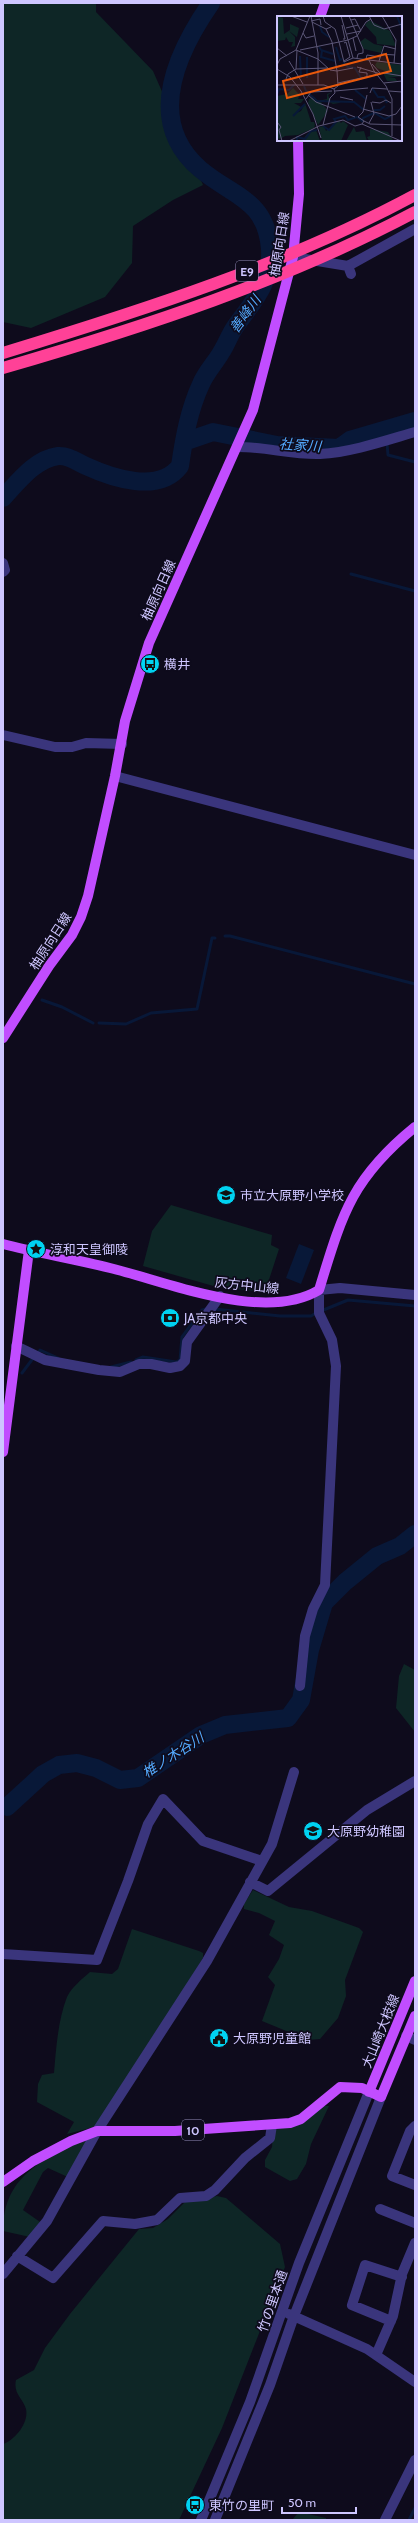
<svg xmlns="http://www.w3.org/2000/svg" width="418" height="2523" font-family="Cabin,'Noto Sans JP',sans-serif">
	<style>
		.green { fill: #0e2626 }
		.water { fill: #081838 }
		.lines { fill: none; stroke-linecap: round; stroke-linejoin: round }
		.stream { stroke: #081838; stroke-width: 3 }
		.river { stroke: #081838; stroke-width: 18 }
		.minor { stroke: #3a357c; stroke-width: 10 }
		.major { stroke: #c14dff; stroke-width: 10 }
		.highway { stroke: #ff4197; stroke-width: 12 }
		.labels { text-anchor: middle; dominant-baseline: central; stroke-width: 3.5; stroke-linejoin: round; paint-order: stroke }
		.shield { fill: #0e0b1c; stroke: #948ebb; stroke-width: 1 }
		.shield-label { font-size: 12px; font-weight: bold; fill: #cec6ff }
		.street-label { font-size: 13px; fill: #cec6ff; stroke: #0e0b1c }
		.poi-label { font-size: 13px; fill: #cec6ff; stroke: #0e0b1c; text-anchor: start }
		.water-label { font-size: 14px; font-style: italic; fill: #54abff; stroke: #0e0b1c }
		.inset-river { fill: none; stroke: #081838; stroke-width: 2 }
		.inset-road { fill: none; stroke: #5b5677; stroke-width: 1 }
		.view { fill: #e8590c; fill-opacity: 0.15; stroke: #e8590c; stroke-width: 2 }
		.inset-edge { fill: none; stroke: #cec6ff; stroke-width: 2 }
	</style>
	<rect width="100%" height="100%" fill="#0e0b1c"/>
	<path class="green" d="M3 3H96V12L153 71 203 185 173 200 133 226 132 263 105 297 31 328 3 322Z
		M171 1205 272 1235 271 1245 279 1249 265 1292 217 1287 143 1266 152 1231Z
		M404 1664 415 1670V1732L396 1708 399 1676Z
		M253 1890 289 1907 312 1911 359 1928 363 1932 345 1980 346 1996 338 2018 320 2039 308 2040 262 2021 275 1985 268 1977 279 1959 284 1945 269 1935 275 1921 259 1913 244 1909V1904Z
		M132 1929 199 1951 203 1953V1958L99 2126 67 2134 74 2122 37 2102 38 2084 42 2075 54 2073C56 2049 58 2020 67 1997 72 1987 82 1979 90 1972L112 1974 118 1969Z
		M321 2106H329L311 2144 306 2164 297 2179 290 2181 265 2167V2160L272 2147 273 2130Z
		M92 2134 70 2178 48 2168 43 2172 23 2210 43 2224 30 2237 3 2231C3 2172 49 2158 92 2134Z
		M217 2196 226 2198 280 2244 285 2267 222 2428 179 2520H3V2444C15 2440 29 2423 26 2409 23 2398 13 2394 16 2380L34 2370 45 2348 70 2314 139 2229 153 2228 168 2219 186 2201Z
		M299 2512 326 2518V2520H292Z"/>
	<path class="water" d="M299 1244 314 1250 301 1284 286 1278Z"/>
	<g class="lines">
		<path class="stream" d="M387 430V437
			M387 443 388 455 415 462
			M351 574 415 591
			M225 936H230L415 984
			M42 1000 62 1007 93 1023
			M99 1023 126 1024 151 1013 197 1009 212 938H215
			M215 1309 280 1316H311L316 1313
			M321 1311 348 1300 415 1306
			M38 1353 40 1350 58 1358
			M136 1360 143 1357 176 1362 180 1360 182 1337 202 1310 206 1309
			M111 1367 131 1362
			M22 1373 34 1357
			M409 2520 415 2508"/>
		<path class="river" d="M184 442 213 432 277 445 339 448 350 440 415 421
			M3 498C18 482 35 459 58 456 68 455 77 462 86 466 112 478 159 494 180 466 184 438 189 410 201 384 206 372 216 362 222 351 227 343 230 334 235 327 253 302 272 282 270 249 266 199 233 197 200 169 144 121 177 52 211 3
			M7 1807 43 1774 59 1765 77 1763 96 1768 120 1780 138 1778 201 1735 225 1725 288 1718 301 1700 310 1650 324 1603 345 1582 377 1556 400 1546 415 1534"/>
		<path class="minor" d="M293 257 348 266 351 274
			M348 266 415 229
			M238 447C266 447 293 455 320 454 352 452 384 441 415 432
			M3 563 5 570 3 572
			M3 735 55 747H72L86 743 122 744
			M115 776 415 855
			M16 1346 45 1360 99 1370 120 1372 139 1364H151L170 1368 180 1366 185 1361 187 1342 220 1296
			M300 1686 305 1636 313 1609 325 1585 336 1366 332 1340 319 1313V1290L340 1288 415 1295
			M250 1882 268 1891 367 1810 415 1781
			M3 1954 97 1960 128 1881 148 1824 163 1799 203 1841 262 1861
			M406 2036 415 2040
			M415 2126 410 2131 392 2176 415 2185
			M380 2209 415 2223
			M17 2256 53 2278 103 2221 135 2224 157 2220 180 2198 206 2196 215 2190 245 2158 270 2138 272 2125
			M3 2274 47 2221 97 2131 207 1961 272 1844 294 1772
			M289 2314 367 2349 415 2382
			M391 2321 352 2305 365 2265 402 2277
			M376 2355 393 2316 402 2274 415 2243
			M201 2520 250 2402 299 2263 369 2092
			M215 2520 270 2385 294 2316 381 2097
			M385 2520 415 2460"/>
		<path class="major" d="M320 17 325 3
			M3 1038 49 966 72 935 81 917 88 896 115 776 125 721 149 643 253 410 293 257 299 194 298 140
			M3 1244C38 1253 74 1259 110 1268 168 1282 264 1323 319 1290 342 1215 351 1179 415 1127
			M3 1452 29 1250
			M369 2092 415 1981
			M3 2182 33 2161 71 2141 97 2131H175L290 2123 301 2119 340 2087 362 2088 381 2097 415 2016"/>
		<path class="highway" d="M3 353C144 310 285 265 415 195
			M3 368C144 327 285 281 415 212"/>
	</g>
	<defs>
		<g id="bus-disc" transform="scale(1)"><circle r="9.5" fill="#00d2f1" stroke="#0e0b1c"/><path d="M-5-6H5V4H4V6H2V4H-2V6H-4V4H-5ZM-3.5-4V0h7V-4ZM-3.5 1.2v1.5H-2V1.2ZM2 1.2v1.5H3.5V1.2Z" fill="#111"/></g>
		<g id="school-disc" transform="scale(1)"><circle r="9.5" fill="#00d2f1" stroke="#0e0b1c"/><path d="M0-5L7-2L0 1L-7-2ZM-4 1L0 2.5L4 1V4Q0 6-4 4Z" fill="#111"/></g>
		<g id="sight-disc" transform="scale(1)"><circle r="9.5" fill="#00d2f1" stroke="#0e0b1c"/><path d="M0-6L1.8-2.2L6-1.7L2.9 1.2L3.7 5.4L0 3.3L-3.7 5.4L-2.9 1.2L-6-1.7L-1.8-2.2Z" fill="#111"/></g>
		<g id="bank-disc" transform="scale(1)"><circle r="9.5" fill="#00d2f1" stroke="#0e0b1c"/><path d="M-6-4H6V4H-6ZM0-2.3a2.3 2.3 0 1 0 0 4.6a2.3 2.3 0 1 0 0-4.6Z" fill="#111"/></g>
		<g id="civic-disc" transform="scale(1)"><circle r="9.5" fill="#00d2f1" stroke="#0e0b1c"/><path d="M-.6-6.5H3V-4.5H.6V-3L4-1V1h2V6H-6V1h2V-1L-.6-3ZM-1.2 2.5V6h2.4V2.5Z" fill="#111"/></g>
	</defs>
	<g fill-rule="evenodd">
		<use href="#bus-disc" x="150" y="664"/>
		<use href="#school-disc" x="226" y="1195"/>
		<use href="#sight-disc" x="36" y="1249"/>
		<use href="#bank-disc" x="170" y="1318"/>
		<use href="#school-disc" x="313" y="1831"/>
		<use href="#civic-disc" x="219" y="2038"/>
		<use href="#bus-disc" x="195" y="2505"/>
	</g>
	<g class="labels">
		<g class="shield">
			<rect x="236" y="261" width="22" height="20" rx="3"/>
			<rect x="182" y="2120" width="22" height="20" rx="3"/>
		</g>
		<g class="shield-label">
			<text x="247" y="271">E9</text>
			<text x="193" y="2130">10</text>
		</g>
		<g class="street-label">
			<text transform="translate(279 244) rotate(-81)">柚原向日線</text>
			<text transform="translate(158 590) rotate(-66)">柚原向日線</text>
			<text transform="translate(50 941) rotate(-57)">柚原向日線</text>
			<text transform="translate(247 1285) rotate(6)">灰方中山線</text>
			<text transform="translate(380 2031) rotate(-68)">大山崎大枝線</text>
			<text transform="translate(272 2301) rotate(-71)">竹の里本通</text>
		</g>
		<g class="poi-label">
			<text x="164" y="664">横井</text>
			<text x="240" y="1195">市立大原野小学校</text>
			<text x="50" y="1249">淳和天皇御陵</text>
			<text x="184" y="1318">JA京都中央</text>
			<text x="327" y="1831">大原野幼稚園</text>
			<text x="233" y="2038">大原野児童館</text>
			<text x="209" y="2505">東竹の里町</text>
		</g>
		<g class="water-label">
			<text transform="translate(245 314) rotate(-54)">善峰川</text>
			<text transform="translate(300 445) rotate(4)">社家川</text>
			<text transform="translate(173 1755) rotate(-33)">椎ノ木谷川</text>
		</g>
	</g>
	<g transform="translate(277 16)">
		<rect width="125" height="125" fill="#0e0b1c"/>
		<path d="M0 0 6 2 7 18 13 14V8L22 12 20 21 12 15 18 21V30L14 31 16 26H12L9 21 8 24 0 25ZM92 4 113 15 119 30 100 28 99 21 88 9ZM88 22 97 28 106 30 104 37 87 33 83 26ZM100 46 125 49V60L111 62H118L120 65H110L106 57 111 56 100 52 98 49ZM16 72 23 79 21 83H27L24 87H17L24 91 19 97 24 95 28 87 34 106H37L38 109 37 112 21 119 8 120 3 123 0 122V80L10 78ZM55 76 51 79 54 86 65 85 62 87 56 88 49 84 44 86 51 95 41 109 31 87 32 83 37 81 41 85 50 83V78ZM62 105 64 107 66 105 71 109 64 125H45L42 111 47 110 49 115ZM77 111 79 116 87 115 90 125H69ZM93 113 111 116 116 124 92 125 90 121 93 120ZM39 114 43 125H25L30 118Z" fill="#0e2626"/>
		<path class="inset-river" d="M120 0 125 13M43 10 45 16 52 21M42 31 45 35 44 41 58 45M59 31 63 44 65 43M44 34 56 38M23 40 24 62M66 46 71 51 78 52 84 62M30 62V41M27 70 29 75 40 85 77 86 87 94M95 72 101 81H107L110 87M78 74 89 83M0 79 2 73 12 74 17 69M97 94H103L108 90M96 96 108 103 114 100M16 100 28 88M46 110 52 114 59 106 57 103 68 100 71 104 80 101 85 105 86 102 97 97M20 125V121L28 123 34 115 40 114"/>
		<path class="inset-road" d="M14 0 30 6M34 0 41 37V69M46 0 48 6 58 13 62 26 71 24 76 42M64 0 71 24 80 20 89 6 94 3M72 0 86 33V37L81 38 80 42M92 0 97 9 107 13 125 8M105 0 119 24 117 47M34 5 43 3 44 9M35 6 49 13M65 9 68 23H66M54 11 49 13 55 26 60 55 76 52M69 12 81 9M26 17 29 22 37 20M70 18 84 15 78 3 74 4M76 22 79 35M0 32 10 40M23 34 62 26 67 46 76 42M104 38 118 39M76 42 92 44 97 55 109 70 115 83V120M89 43 90 39 103 41M92 44 125 48M12 45 26 68M67 45 73 41 69 26 67 27M102 45 107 30 119 33M95 48 103 57M0 49 3 43 19 34M80 51 104 58M84 51 82 56 90 57V61M0 53 13 61 24 75 36 98 44 122M19 53 20 34M9 63 11 58 19 53 51 52M61 67 107 57 125 60M107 67 125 65M0 69H47L57 73 61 70 60 55 53 54 41 43 19 34 33 0M58 75 91 72M112 75 125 76M93 77 95 72 110 73M31 79 39 86 78 101M63 81 76 84M29 83 34 76 55 75M95 86 103 87 109 84 114 87M86 93 112 100 119 98 125 90M87 105 81 101 86 96 90 79M0 106 4 111 2 114 5 125M92 107 97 98 94 86M85 108 87 105 93 108 125 109M46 109 53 82 58 77 57 73M12 125 42 110 66 104 78 110 85 108 124 125"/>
		<path class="view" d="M109 38 114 55 10 82 6 65Z"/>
		<rect width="125" height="125" class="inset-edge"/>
	</g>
	<rect width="418" height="2523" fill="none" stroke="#cec6ff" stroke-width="8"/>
	<path d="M282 2507v6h74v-6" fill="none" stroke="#cec6ff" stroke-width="2"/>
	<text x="288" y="2507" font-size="12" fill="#cec6ff" stroke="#0e0b1c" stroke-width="3" paint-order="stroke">50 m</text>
</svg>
